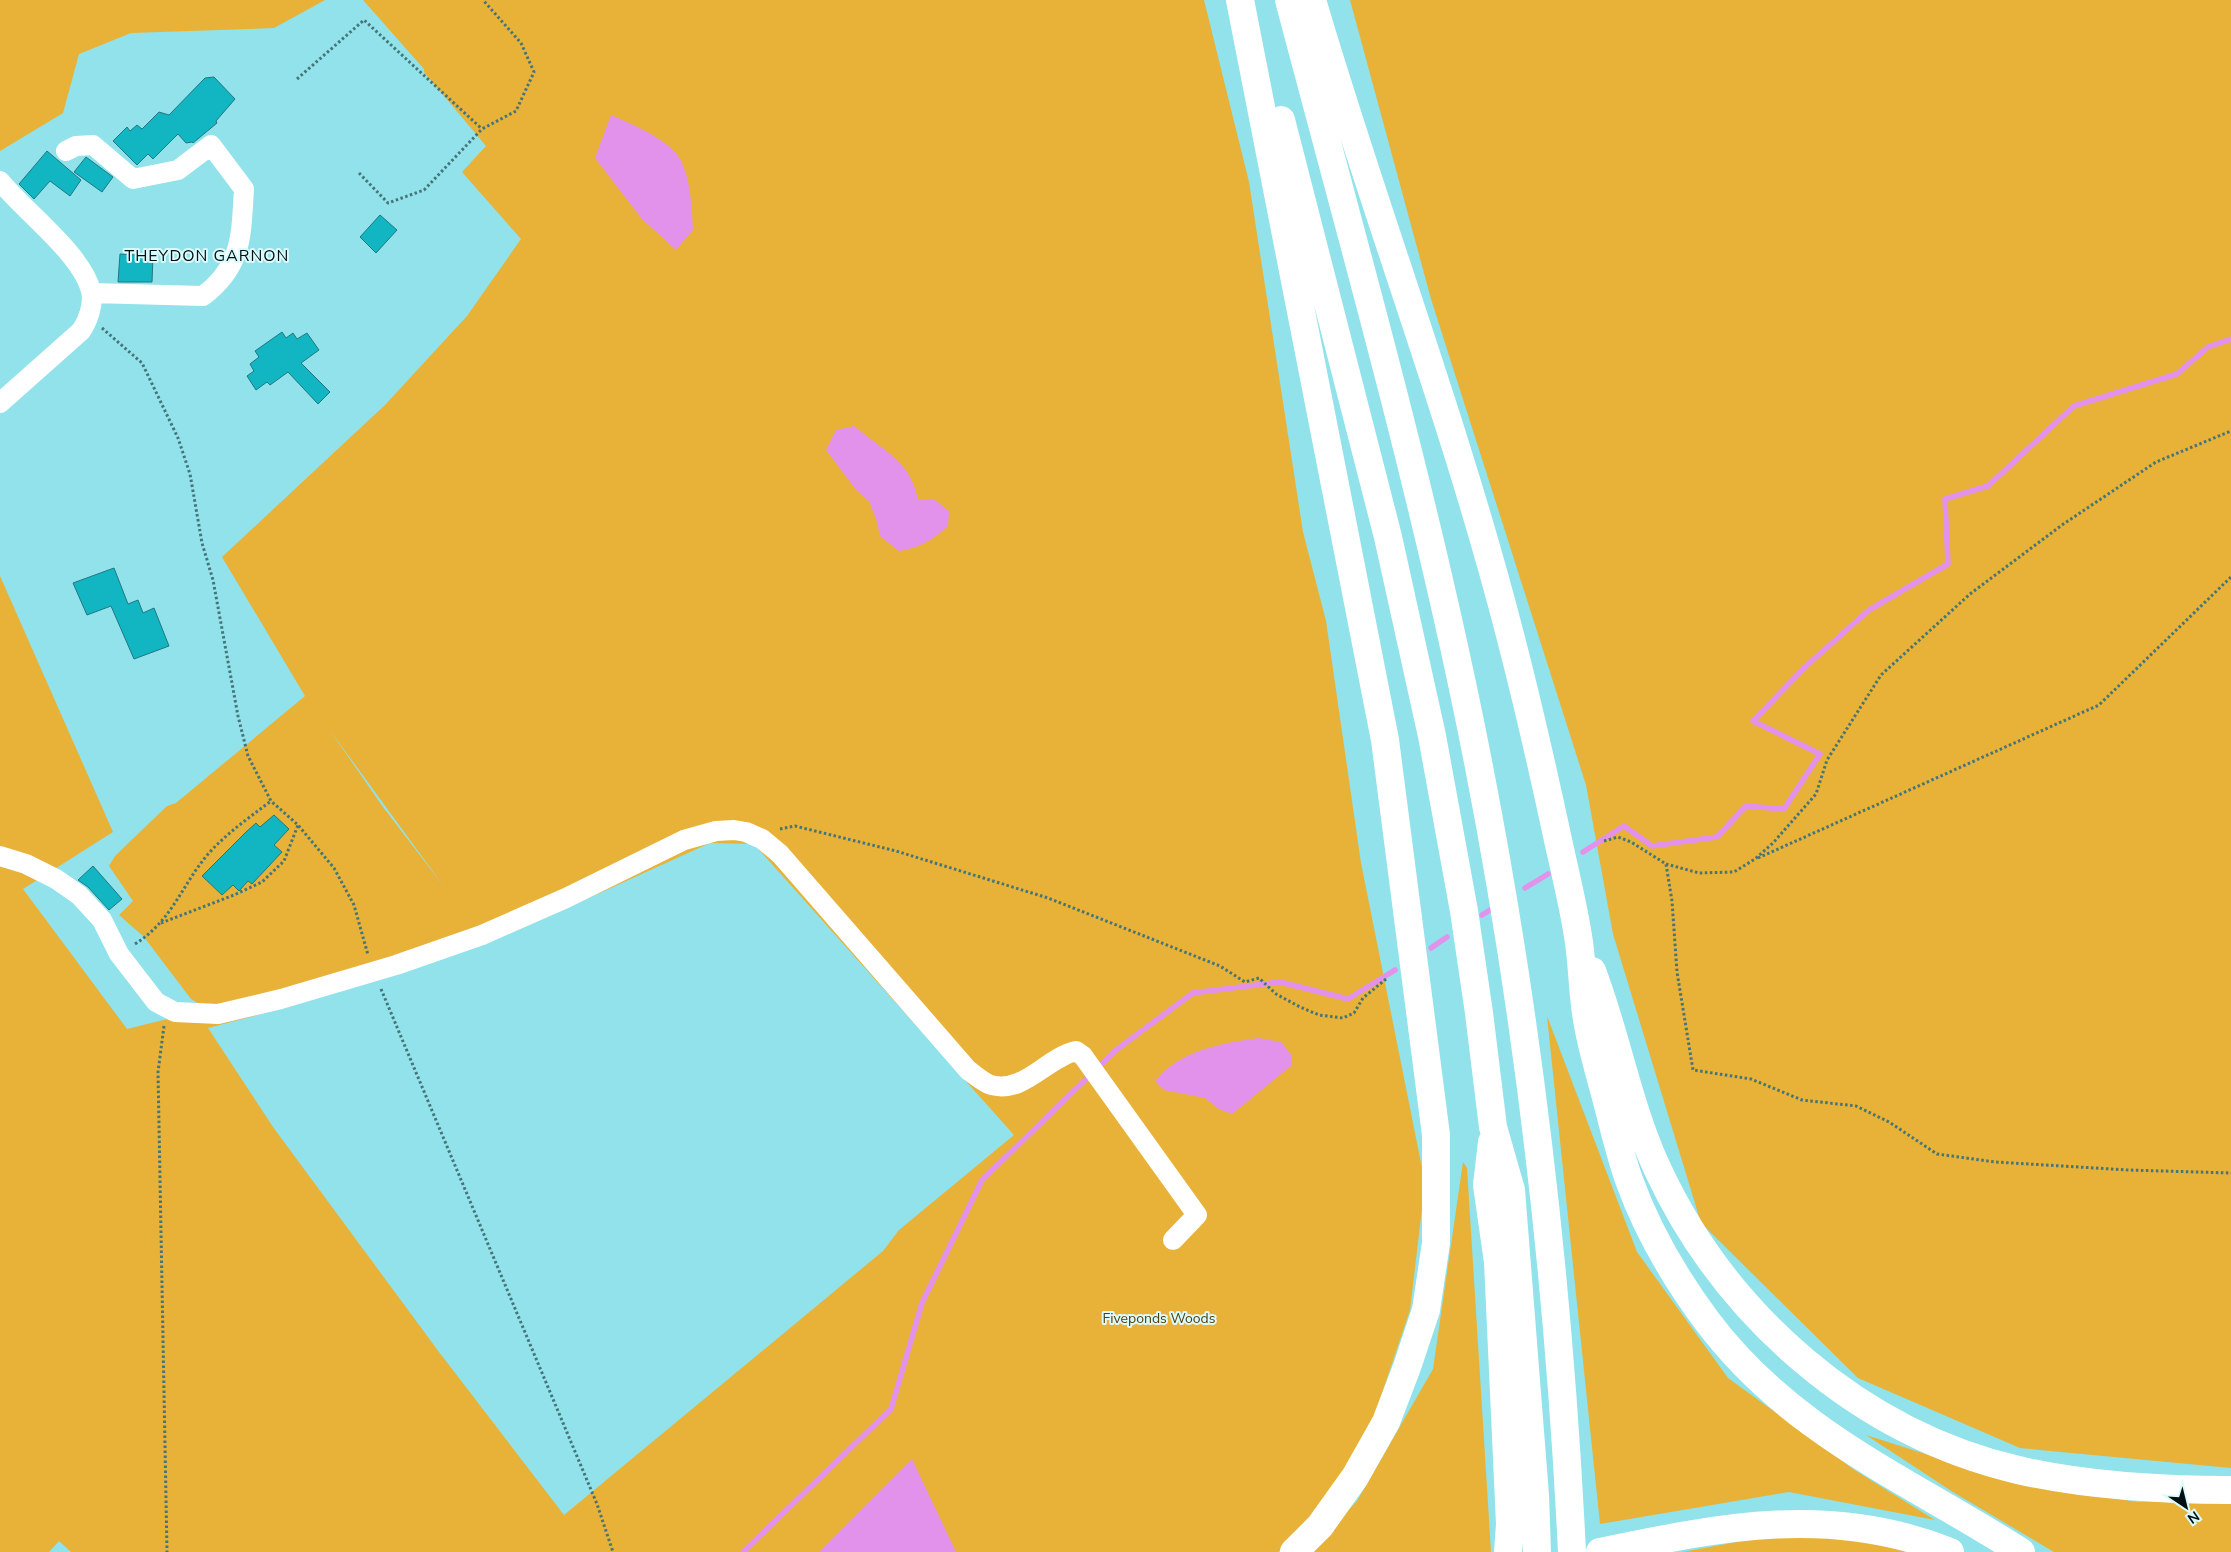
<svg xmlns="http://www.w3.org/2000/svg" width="2231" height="1552" font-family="'Nunito Sans',sans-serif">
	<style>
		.green { fill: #e7b237; fill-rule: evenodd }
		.water { fill: #e292ea }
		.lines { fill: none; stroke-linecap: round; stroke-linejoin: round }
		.stream { stroke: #e292ea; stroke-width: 5.5 }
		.building { fill: #11b6c2; stroke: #207880 }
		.path { stroke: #457479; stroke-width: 3; stroke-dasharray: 2.5 2.5; stroke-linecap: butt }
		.minor { stroke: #fff; stroke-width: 20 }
		.highway { stroke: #fff; stroke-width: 28 }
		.labels { text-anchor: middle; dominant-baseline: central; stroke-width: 4; stroke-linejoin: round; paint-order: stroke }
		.park-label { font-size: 14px; fill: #55400d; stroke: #dbfafd }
		.quarter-label { font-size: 16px; letter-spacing: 1px; fill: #001012; stroke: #dbfafd }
	</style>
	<rect width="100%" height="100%" fill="#91e2ea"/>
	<path class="green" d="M0 0H325L274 28 131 33 79 54 63 113 0 151Z
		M363 0H1204L1249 182 1303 532 1326 621 1361 863 1425 1183 1410 1310 1372 1423 1322 1507 1278 1552H71L59 1541 49 1552H0V576L113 832 23 889 127 1029 224 1005 204 1007 191 999 144 937 119 915 133 901 109 866 115 856 167 806 176 803 305 696 222 557 385 405 467 316 521 239 462 172 486 146 424 72V69ZM329 729 445 888 383 807ZM710 843 754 844 1014 1135 899 1230 883 1251 564 1515 439 1352 273 1127 208 1028 254 1016 518 930Z
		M1350 0H2231V1468L2020 1448 1858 1378 1701 1223 1613 934 1586 785 1431 299Z
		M1547 1016 1637 1252 1728 1378 1856 1471 1935 1520 1789 1492 1600 1524Z
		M1463 1162 1467 1168 1491 1552H1309L1357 1501 1433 1369Z
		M1866 1435 2019 1484 2138 1502 2231 1500V1552H2054L1953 1492Z
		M1837 1535 1921 1552H1682L1759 1538Z"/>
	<path class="water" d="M611 115C634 125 674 141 683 165 691 185 692 210 693 230L676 250 642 219 595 158Z
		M854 426C882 450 910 460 918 499L935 500 949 511 948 526C933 540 919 548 899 551L880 536 876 519 869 501 856 490 826 450 836 430Z
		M1259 1038 1281 1042 1292 1056 1291 1066 1232 1114 1219 1109 1205 1098 1164 1090 1155 1081C1180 1050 1222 1043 1259 1038Z
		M912 1459 956 1552H819Z"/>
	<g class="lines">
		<path class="stream" d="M1583 852 1624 826 1652 846 1717 837 1746 806 1784 809 1820 754 1753 721 1805 667 1869 610 1948 564 1945 499 1988 486 2074 406 2177 374 2208 347 2231 339
			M1525 888 1548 874
			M1482 915 1490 910
			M1431 948 1447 937
			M743 1552 891 1409 922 1303 982 1180 1116 1050 1193 993 1280 982 1348 999 1395 970"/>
	</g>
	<path class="building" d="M214 77 235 99 216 121 217 123 193 143 192 142 186 143 178 134 153 159 148 154 137 165 113 141 127 127 130 131 137 125 142 129 159 112 169 115 205 78Z
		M47 151 81 180 70 196 50 181 34 199 19 184Z
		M86 157 113 177 102 192 74 172Z
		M380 215 397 230 376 253 360 237Z
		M120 254 153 256 152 282H118Z
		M282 332 286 338 293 333 297 339 307 333 319 350 301 363 330 392 318 404 288 372 270 385 267 382 256 390 247 376 254 371 250 364 259 357 255 351Z
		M114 568 128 604 138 600 143 613 154 608 169 646 134 659 111 606 87 615 73 583Z
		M274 815 289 829 274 845 282 852 252 884 248 881 239 891 233 885 222 895 202 876 246 832 256 823 260 827Z
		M93 866 122 899 109 910 88 887 78 880Z"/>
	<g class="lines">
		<path class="path" d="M297 79 364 20 482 129
			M359 173 388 203 424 190 482 129 516 111 534 72 521 43 483 0
			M102 328 142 363 178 438 190 474 202 543 213 580 238 716 248 756 271 801 298 825 334 868 354 905 368 955
			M780 829 795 826 896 851 1048 898 1220 966 1245 982 1259 978 1276 994 1300 1007 1319 1015 1343 1018 1354 1013 1363 998 1386 979
			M1604 841 1618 837 1631 842 1666 864 1672 901 1677 972 1693 1070 1751 1079 1802 1100 1856 1106 1889 1122 1937 1154 1995 1162 2128 1170 2231 1173
			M1758 858 2099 705 2231 577
			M1666 864 1699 873 1734 872 1755 859 1773 843 1816 794 1827 760 1881 675 1970 594 2062 525 2156 462 2231 431
			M161 923 234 895 262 882 284 861 298 825
			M135 944C173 920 182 884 209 853 227 833 250 817 271 801
			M381 989 597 1504 613 1552
			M164 1026 158 1072 167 1552"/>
		<path class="minor" d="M66 151 76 146 93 145 133 179 178 170 211 145 244 189C241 235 243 266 203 296L92 293
			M0 181C25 212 82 254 91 291 94 304 88 321 81 331L0 403
			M0 856 26 864 56 879 79 895 102 920 119 954 156 1002 175 1012 218 1014 281 999 396 965 482 935 566 898 684 840 716 831 734 830 746 832 762 839 780 854 968 1070C975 1075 984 1083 991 1085 1024 1094 1046 1058 1076 1051L1083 1056 1197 1215 1173 1240"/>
		<path class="highway" d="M1240 0 1385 740 1436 1135V1243L1426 1310 1407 1367 1386 1422 1355 1477 1320 1526 1294 1552
			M1289 0C1350 231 1415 460 1464 693 1524 977 1558 1263 1572 1552
			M1312 0C1374 211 1454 418 1509 631 1527 700 1543 770 1558 840 1565 872 1573 904 1578 936 1583 965 1582 996 1588 1025 1592 1048 1599 1071 1605 1094 1613 1123 1619 1152 1629 1180 1647 1230 1675 1278 1707 1321 1791 1433 1907 1479 2021 1552
			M1281 120 1388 537 1432 736 1464 911 1479 1013 1493 1127 1511 1190 1535 1495 1537 1552
			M1592 971C1617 1036 1628 1106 1658 1170 1726 1316 1860 1433 2018 1470 2088 1486 2159 1490 2231 1490
			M1492 1142 1487 1185 1498 1262 1510 1524 1508 1552
			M1600 1552C1721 1527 1831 1504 1950 1552"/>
	</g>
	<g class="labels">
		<g class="park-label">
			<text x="1159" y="1318">Fiveponds Woods</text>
		</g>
		<g class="quarter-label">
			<text x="207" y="256">THEYDON GARNON</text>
		</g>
	</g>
	<g transform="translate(2186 1507) rotate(145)" stroke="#dbfafd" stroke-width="4" paint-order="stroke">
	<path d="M0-4L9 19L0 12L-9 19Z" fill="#001012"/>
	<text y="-8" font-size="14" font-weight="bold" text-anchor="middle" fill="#001012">N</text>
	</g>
</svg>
